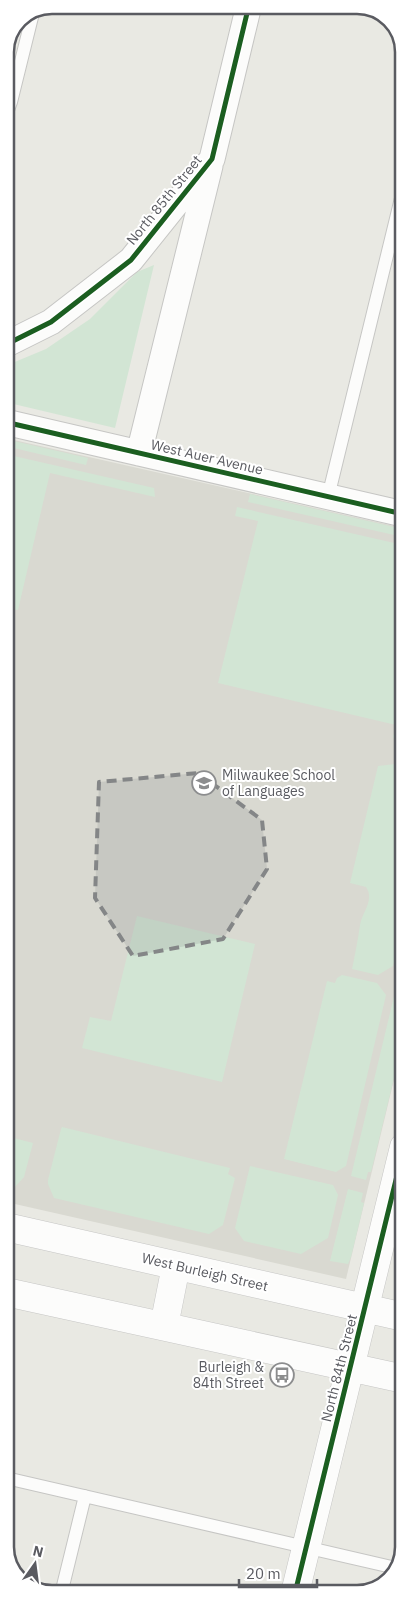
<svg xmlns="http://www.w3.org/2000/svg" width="409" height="1599" font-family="'IBM Plex Sans',sans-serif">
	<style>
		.education { fill: #d9d9d1 }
		.green { fill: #d2e5d4 }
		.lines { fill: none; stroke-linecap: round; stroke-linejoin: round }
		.lane-casing { stroke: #c6c6c4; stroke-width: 14 }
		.street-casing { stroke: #c6c6c4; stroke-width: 27 }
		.secondary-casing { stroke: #c6c6c5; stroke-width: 29 }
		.lane { stroke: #fcfcfb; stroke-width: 12 }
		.street { stroke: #fcfcfb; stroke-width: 25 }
		.secondary { stroke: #fcfcfb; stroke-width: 28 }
		.cycleway-casing { stroke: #fff; stroke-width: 8 }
		.cycleway { stroke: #1b5e20; stroke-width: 5 }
		.marked { fill: #848687; fill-opacity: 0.2; stroke: #848687; stroke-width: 4; stroke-dasharray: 10 6; stroke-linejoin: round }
		.labels { text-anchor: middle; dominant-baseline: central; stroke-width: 4; stroke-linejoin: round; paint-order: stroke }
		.street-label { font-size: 14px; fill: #5a5b61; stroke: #fff }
		.poi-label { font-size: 14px; fill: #5a5b61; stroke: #fff; text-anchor: start }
		.rim { fill: none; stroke: #5a5b61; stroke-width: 2.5 }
	</style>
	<rect width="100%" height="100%" fill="#e9e9e3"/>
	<path class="education" d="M5 438 403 528 404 1038 346 1279 6 1202Z"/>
	<path class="green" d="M154 265 115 428 5 402V366L46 349 90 319 137 272Z
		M5 439 88 458 86 465 5 446Z
		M5 454 154 488 155 497 50 473 18 610 5 608Z
		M250 494 403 529V537L248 502Z
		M237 507 403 545 404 748 393 737 396 725 218 683 258 521 235 516Z
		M404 763V924L393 966 378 975 352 969C355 954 358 940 360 925 362 912 375 900 366 887L350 883 378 766Z
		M137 916 255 944 222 1082 82 1048 90 1017 111 1021Z
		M342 975 377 983 386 995 346 1166 336 1172 284 1159 327 981 335 983 337 978Z
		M396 988 404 990V1037L371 1172H368L366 1180 351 1176Z
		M62 1127 230 1168 228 1174 235 1178 223 1225 209 1234 54 1198 48 1184V1180L61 1129Z
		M6 1136 33 1143 24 1177 13 1189 6 1187Z
		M250 1166 333 1185 338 1195 328 1238 301 1254 244 1241 235 1228Z
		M348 1189 363 1193 361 1202 364 1203 351 1257 348 1264 330 1261Z"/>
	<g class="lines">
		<g class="lane-casing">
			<path id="lane" d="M5 112 8 110 11 102 33 13
				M328 497 403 190
				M6 1478 396 1568
				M61 1594 85 1496"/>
		</g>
		<g class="street-casing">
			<path id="street" d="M5 345 51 322 131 260 212 159 249 5
				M5 422 403 514
				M139 453 210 166"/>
		</g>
		<g class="secondary-casing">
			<path id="secondary" d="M6 1227 404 1317
				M6 1292 404 1379
				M164 1326 176 1266
				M295 1593 404 1147"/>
		</g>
		<use href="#lane" class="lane"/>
		<use href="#street" class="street"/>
		<use href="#secondary" class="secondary"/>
		<g class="cycleway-casing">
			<path id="cycleway" d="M5 345 51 322 131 260 212 159 249 5
				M5 422 403 514
				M295 1593 404 1147"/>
		</g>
		<use href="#cycleway" class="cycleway"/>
	</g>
	<path class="marked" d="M198 773 262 820 267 869 223 939 133 956 95 898 99 782Z"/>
	<defs>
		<g id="school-ring" transform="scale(1.25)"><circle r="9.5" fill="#fff" stroke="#8c8d8e" stroke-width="1.5"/><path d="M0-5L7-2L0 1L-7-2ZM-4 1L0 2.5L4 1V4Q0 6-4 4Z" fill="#8c8d8e"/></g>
		<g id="bus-ring" transform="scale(1.25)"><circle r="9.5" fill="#fff" stroke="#8c8d8e" stroke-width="1.5"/><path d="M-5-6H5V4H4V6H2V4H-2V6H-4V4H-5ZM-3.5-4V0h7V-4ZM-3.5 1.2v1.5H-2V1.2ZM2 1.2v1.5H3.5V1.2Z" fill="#8c8d8e"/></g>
	</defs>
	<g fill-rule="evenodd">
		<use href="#school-ring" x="204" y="783"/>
		<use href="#bus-ring" x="282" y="1375"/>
	</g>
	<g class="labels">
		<g class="street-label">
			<text transform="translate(164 200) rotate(-51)">North 85th Street</text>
			<text transform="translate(207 457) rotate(13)">West Auer Avenue</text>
			<text transform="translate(205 1272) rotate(13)">West Burleigh Street</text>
			<text transform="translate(339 1368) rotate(-76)">North 84th Street</text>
		</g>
		<g class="poi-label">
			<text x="222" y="775">Milwaukee School<tspan x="222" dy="16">of Languages</tspan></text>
			<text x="264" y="1367" text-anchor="end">Burleigh &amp;<tspan x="264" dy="16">84th Street</tspan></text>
		</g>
	</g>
	<path d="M0 0H409V1599H0ZM52 14H357A38 38 0 0 1 395 52V1547A38 38 0 0 1 357 1585H52A38 38 0 0 1 14 1547V52A38 38 0 0 1 52 14Z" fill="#fff" fill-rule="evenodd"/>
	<path class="rim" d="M52 14H357A38 38 0 0 1 395 52V1547A38 38 0 0 1 357 1585H52A38 38 0 0 1 14 1547V52A38 38 0 0 1 52 14Z"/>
	<g transform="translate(35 1564) rotate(14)" stroke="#ffffff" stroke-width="4" paint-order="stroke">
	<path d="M0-4L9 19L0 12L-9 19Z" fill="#5a5b61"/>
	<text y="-8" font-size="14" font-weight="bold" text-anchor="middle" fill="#5a5b61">N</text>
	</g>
	<path d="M239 1579v8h78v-8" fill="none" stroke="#5a5b61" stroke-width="2.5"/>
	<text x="246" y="1579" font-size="15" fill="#5a5b61" stroke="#ffffff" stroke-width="4" paint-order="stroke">20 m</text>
</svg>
